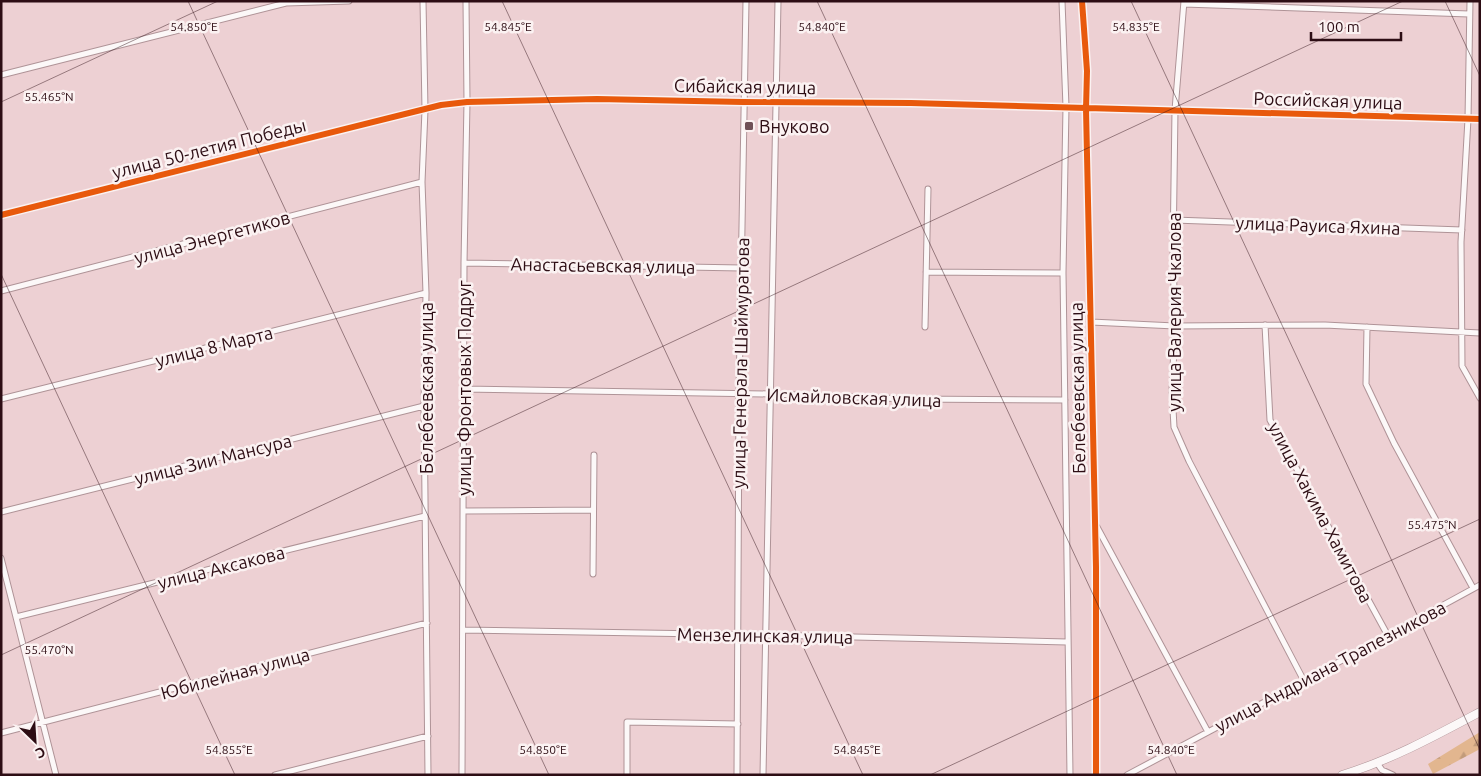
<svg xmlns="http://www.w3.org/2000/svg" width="1481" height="776" font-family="Ubuntu,sans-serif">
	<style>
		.forest { fill: url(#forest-firs) }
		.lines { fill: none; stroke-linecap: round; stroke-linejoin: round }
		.street-casing { stroke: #af9397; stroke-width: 7 }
		.secondary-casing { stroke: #af9397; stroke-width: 9 }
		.street { stroke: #fcf8f8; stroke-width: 5 }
		.secondary { stroke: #fcf8f8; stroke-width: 8 }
		.cycleway-casing { stroke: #fbf2f2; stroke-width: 9 }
		.cycleway { stroke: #e8590c; stroke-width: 6 }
		.ticks { fill: none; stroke: #2d0d14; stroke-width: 1; stroke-opacity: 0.45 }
		.poi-dot { fill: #705157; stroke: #fbf2f2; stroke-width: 2 }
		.labels { text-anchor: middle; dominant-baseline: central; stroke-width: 5; stroke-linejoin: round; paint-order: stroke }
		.street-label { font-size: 18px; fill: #2d0d14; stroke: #fbf2f2 }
		.poi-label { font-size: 18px; fill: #2d0d14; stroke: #fbf2f2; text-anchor: start }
		.ticks-label { font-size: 12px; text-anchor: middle; fill: #2d0d14; stroke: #fbf2f2; stroke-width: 5; stroke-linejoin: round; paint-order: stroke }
	</style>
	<defs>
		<pattern id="forest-firs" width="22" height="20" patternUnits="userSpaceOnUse" patternTransform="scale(1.25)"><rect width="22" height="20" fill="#e2b68f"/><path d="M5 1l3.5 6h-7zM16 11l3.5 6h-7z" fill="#c29b7a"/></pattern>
	</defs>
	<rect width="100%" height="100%" fill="#edd0d3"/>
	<path class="forest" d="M1480 732V749L1433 774 1428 764Z"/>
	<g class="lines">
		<g class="street-casing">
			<path id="street" d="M423 1 425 110 422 182 426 293 424 406 428 775
				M1062 1 1066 107 1063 273 1070 775
				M1082 1 1087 71 1086 109 1096 567V775
				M1184 1 1175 110 1173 255 1175 326 1172 391 1174 427 1189 461 1304 681
				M1470 1 1468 119 1461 242 1462 366 1480 398
				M1184 4 1469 14
				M1 75 286 3 349 1
				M1 215 441 105 467 102 597 99 743 102 911 103 1480 119
				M1174 220 1462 230
				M464 263 741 268
				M926 272 1063 273
				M1 291 422 182
				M1091 322 1175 326 1325 325 1480 333
				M1265 325 1270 420 1387 634
				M925 327 928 189
				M1367 327 1366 384 1394 443 1473 588
				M464 389 770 394 909 399 1065 400
				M1 399 426 293
				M464 511 593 510
				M1 512 424 406
				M1097 527 1208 732
				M1 558 56 775
				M593 574 594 455
				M16 617 425 516
				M463 630 767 635 1067 642
				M1 733 427 623
				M1377 763 1382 770 1393 775
				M275 775 428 736
				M462 775 464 263 467 102 466 1
				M627 775V722L738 724
				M737 775 739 395 746 1
				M763 775 778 1
				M1127 775 1304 681 1480 585"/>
		</g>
		<g class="secondary-casing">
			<path id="secondary" d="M1342 775C1391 760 1435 736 1480 712"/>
		</g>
		<use href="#street" class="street"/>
		<use href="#secondary" class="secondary"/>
		<g class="cycleway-casing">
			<path id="cycleway" d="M1082 1 1087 71 1086 109 1096 567V775
				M1 215 441 105 467 102 597 99 743 102 911 103 1480 119"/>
		</g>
		<use href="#cycleway" class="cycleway"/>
	</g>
	<path class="ticks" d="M188 1 549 775M502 1 863 775M817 1 1177 775M1131 1 1480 750M1445 1 1480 76M1 102 218 1M1 274 235 775M1 655 1403 1M930 775 1480 519"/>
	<rect class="poi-dot" x="744" y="121" width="10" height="10" rx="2.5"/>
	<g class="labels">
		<g class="street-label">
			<text transform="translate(745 86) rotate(1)">Сибайская улица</text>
			<text transform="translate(1328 100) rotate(2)">Российская улица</text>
			<text transform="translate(209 148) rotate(-14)">улица 50-летия Победы</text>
			<text transform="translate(1318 225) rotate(2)">улица Рауиса Яхина</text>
			<text transform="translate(212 237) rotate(-15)">улица Энергетиков</text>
			<text transform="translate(603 265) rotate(1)">Анастасьевская улица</text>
			<text transform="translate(1174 312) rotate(-90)">улица Валерия Чкалова</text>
			<text transform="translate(214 346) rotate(-14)">улица 8 Марта</text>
			<text transform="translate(740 363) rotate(-89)">улица Генерала Шаймуратова</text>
			<text transform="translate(426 388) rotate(-90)">Белебеевская улица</text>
			<text transform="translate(464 388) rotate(-90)">улица Фронтовых Подруг</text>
			<text transform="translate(1077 388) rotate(-91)">Белебеевская улица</text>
			<text transform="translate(854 397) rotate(2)">Исмайловская улица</text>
			<text transform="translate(213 459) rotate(-14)">улица Зии Мансура</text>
			<text transform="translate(1321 512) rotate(62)">улица Хакима Хамитова</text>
			<text transform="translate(221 567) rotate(-14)">улица Аксакова</text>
			<text transform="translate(765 635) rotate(1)">Мензелинская улица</text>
			<text transform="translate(1330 666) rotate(-28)">улица Андриана Трапезникова</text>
			<text transform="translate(235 673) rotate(-15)">Юбилейная улица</text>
		</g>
		<g class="poi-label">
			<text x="759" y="126">Внуково</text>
		</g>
	</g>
	<g class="ticks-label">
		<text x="194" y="31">54.850°E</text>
		<text x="508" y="31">54.845°E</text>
		<text x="822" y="31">54.840°E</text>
		<text x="1136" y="31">54.835°E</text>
		<text x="49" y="101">55.465°N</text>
		<text x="1432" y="529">55.475°N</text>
		<text x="49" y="654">55.470°N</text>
		<text x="229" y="754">54.855°E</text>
		<text x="543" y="754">54.850°E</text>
		<text x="857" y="754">54.845°E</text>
		<text x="1171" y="754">54.840°E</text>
	</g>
	<rect width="1481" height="776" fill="none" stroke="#2d0d14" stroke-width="5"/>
	<g transform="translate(35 741) rotate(155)" stroke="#fbf2f2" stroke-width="4" paint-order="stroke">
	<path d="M0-4L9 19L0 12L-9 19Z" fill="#2d0d14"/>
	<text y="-8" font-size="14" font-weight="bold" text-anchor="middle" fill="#2d0d14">С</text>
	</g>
	<path d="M1311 32v8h90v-8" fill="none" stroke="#2d0d14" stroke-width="2.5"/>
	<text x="1318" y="32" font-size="15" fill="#2d0d14" stroke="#fbf2f2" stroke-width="4" paint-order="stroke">100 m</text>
</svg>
